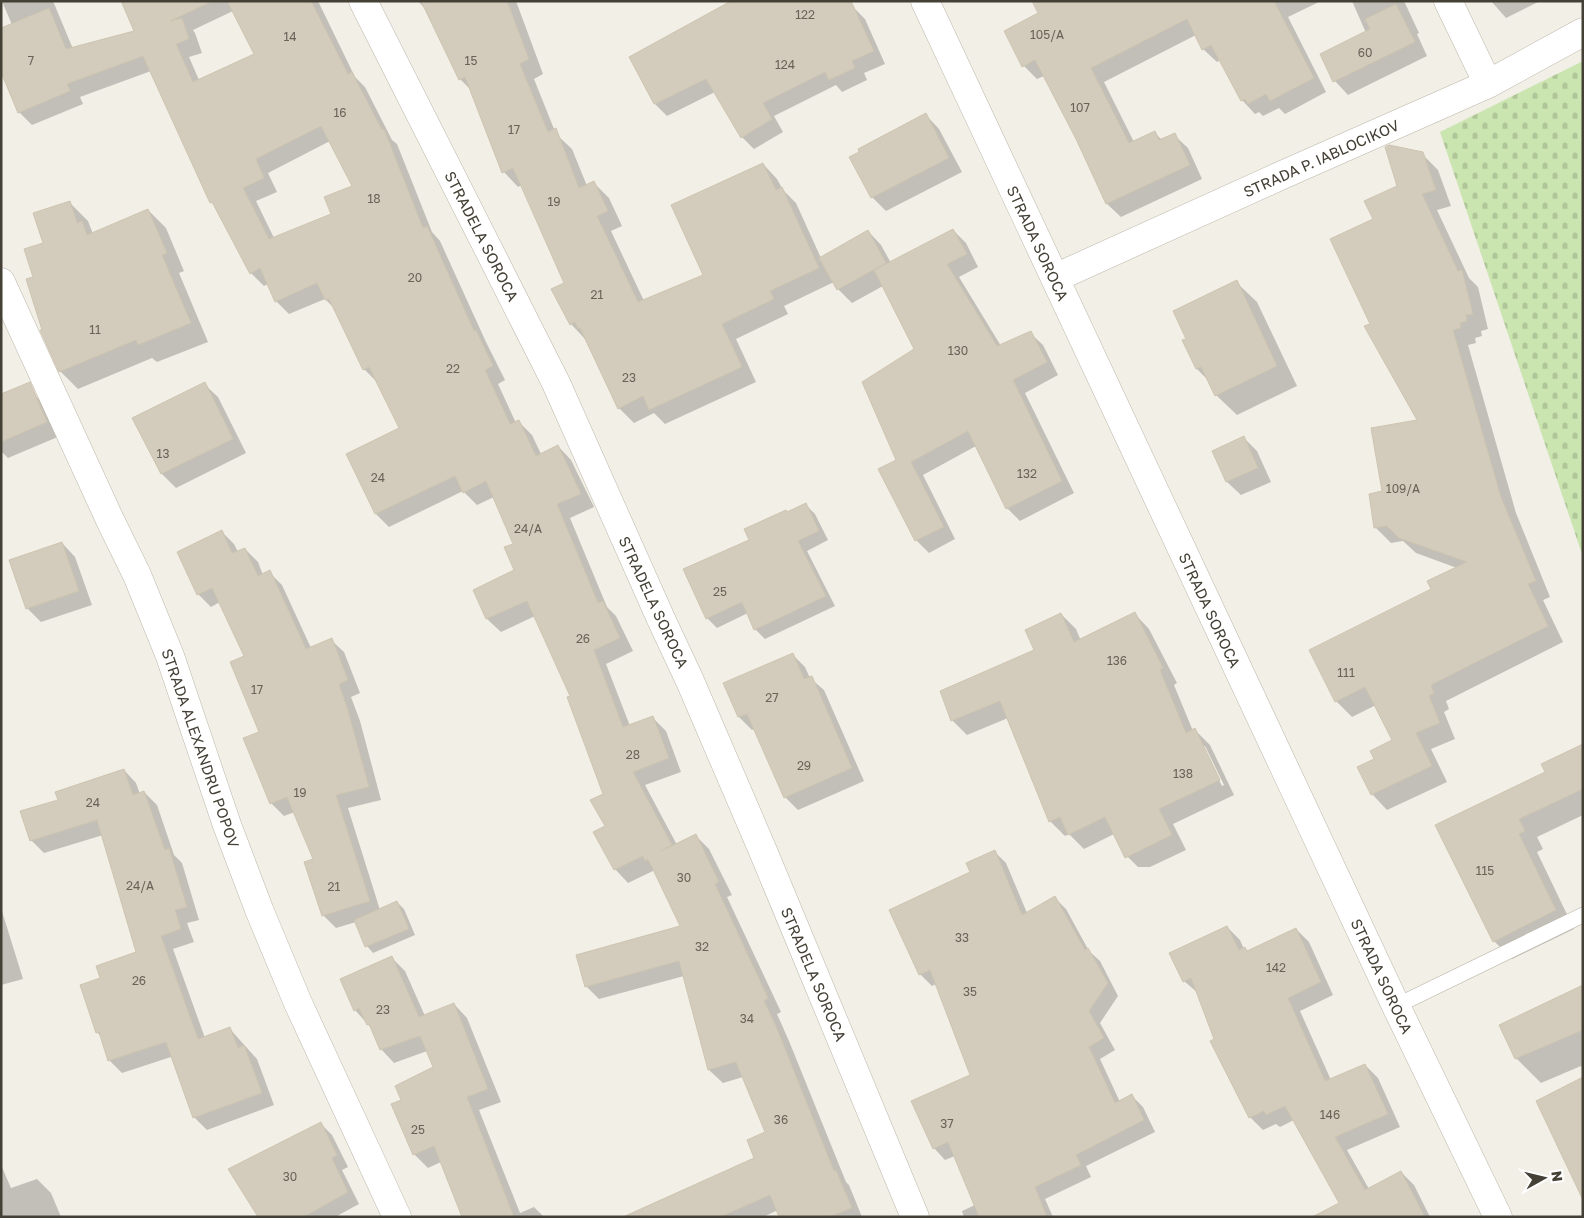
<svg xmlns="http://www.w3.org/2000/svg" width="1584" height="1218" font-family="'Golos Text',sans-serif">
	<style>
		.cemetery { fill: url(#cemetery-stones) }
		.shadow { fill: #0003; fill-rule: evenodd }
		.building { fill: #d3cbbc; stroke: #cec4b0; fill-rule: evenodd }
		.lines { fill: none; stroke-linecap: round; stroke-linejoin: round }
		.service-casing { stroke: #bdb7aa; stroke-width: 16 }
		.minor-casing { stroke: #bdb7aa; stroke-width: 29 }
		.tertiary-casing { stroke: #bdb7aa; stroke-width: 29 }
		.service { stroke: #fff; stroke-width: 15 }
		.minor { stroke: #fff; stroke-width: 28 }
		.tertiary { stroke: #fff; stroke-width: 28 }
		.labels { text-anchor: middle; dominant-baseline: central; stroke-width: 4; stroke-linejoin: round; paint-order: stroke }
		.number-label { font-size: 12px; fill: #686358 }
		.street-label { font-size: 15px; fill: #454036; stroke: #fff }
	</style>
	<defs>
		<pattern id="cemetery-stones" width="16" height="16" patternUnits="userSpaceOnUse" patternTransform="scale(1.25)"><rect width="16" height="16" fill="#cbe5b1"/><path d="M2 7V4a2 2 0 0 1 4 0v3zM10 15v-3a2 2 0 0 1 4 0v3z" fill="#b0c699"/></pattern>
	</defs>
	<rect width="100%" height="100%" fill="#f2efe7"/>
	<path class="cemetery" d="M1583 61V557L1440 132Z"/>
	<path class="shadow" d="M2 1H53L73 49 136 32 133 1H318L355 77 365 87 392 140 397 144 432 232 440 241 486 342 505 380 498 384 516 423 518 421 532 435 541 454 558 446 571 460 594 507 570 518 607 607 616 616 633 651 606 664 630 726 653 718 666 731 681 772 645 785 677 845 696 836 709 849 732 895 727 897 781 1012 777 1014 789 1041 846 1182 849 1185 862 1217H780L778 1210 763 1217H650L755 1159 766 1133 743 1077 723 1083 709 1070 684 976 599 999 586 986 682 926 655 870 628 883 615 869 606 827 604 794 571 696 535 616 501 632 487 619 474 590 515 571 514 545 494 497 477 505 463 491 389 527 376 514 348 455 400 429 377 382 364 369 335 309 325 299 289 314 276 301 268 284 264 286 251 273 217 208 211 202 151 71 80 97 83 104 32 125 19 112 12 25ZM233 11 256 54 199 80 189 57 202 53 195 33 193 30ZM330 141 353 187 332 215 274 238 256 201 277 192 268 173Z
		M418 1H516L543 74 534 79 556 134 572 149 587 186 594 183 609 198 622 226 611 231 644 301 705 276 763 164 777 179 783 190 796 203 821 258 868 231 881 245 891 263 953 230 966 243 978 267 959 277 1001 346 1030 333 1043 345 1058 375 1025 393 1074 493 1020 521 1007 508 976 446 923 475 955 539 929 553 916 540 898 460 916 350 883 286 852 303 838 289 834 282 784 306 788 314 736 339 756 382 665 424 654 413 634 423 619 408 585 339 571 324 566 284 522 185 518 187 504 172 471 90 460 79 426 10Z
		M1069 1H1321L1288 17 1326 92 1285 114 1279 108 1263 116 1259 112 1255 114 1242 100 1220 60 1217 62 1203 49 1196 35 1104 82 1134 142 1155 133 1162 140 1174 135 1188 148 1202 179 1121 217 1107 204 1077 139 1044 76 1037 79 1024 66Z
		M1352 1H1404L1419 33 1417 34 1427 56 1348 95 1335 81 1366 33Z
		M1491 1H1540L1506 18Z
		M852 6 865 19 885 64 864 73 867 80 842 92 836 85 774 116 783 132 754 149 742 137 715 92 667 116 655 104Z
		M926 115 939 129 962 172 886 211 872 197Z
		M1422 154 1438 170 1451 206 1437 210 1469 278 1478 287 1488 329 1481 331 1482 336 1475 338 1476 343 1468 345 1516 513 1550 597 1543 600 1563 642 1446 701 1449 709 1444 712 1455 739 1431 749 1447 782 1387 810 1372 794 1376 760 1394 741 1376 705 1352 717 1336 701 1432 590 1457 568 1416 553 1403 541 1391 543 1375 527 1383 492 1419 420 1371 325 1374 220Z
		M70 203 88 221 93 234 148 210 166 228 184 271 179 273 208 342 157 362 152 358 78 389 60 371 43 330 35 277 45 244Z
		M1236 282 1257 302 1297 386 1237 415 1216 395 1208 380 1197 369 1184 341 1188 339Z
		M204 384 218 397 246 453 176 488 162 474 134 418Z
		M35 395 48 409 60 436 8 458 1 451V409Z
		M1244 438 1257 451 1271 482 1241 495 1227 482 1213 451Z
		M805 504 815 514 828 540 807 551 835 606 765 639 755 629 748 613 717 628 707 618 751 540 788 513Z
		M221 531 234 544 238 552 245 549 258 562 263 575 269 572 282 585 311 648 331 640 344 652 360 693 351 697 360 721 381 800 348 808 380 910 397 902 404 909 415 935 373 953 367 946 356 922 336 928 323 915 315 860 295 812 284 816 271 803 246 657 220 602 211 607 198 594Z
		M62 543 75 557 92 605 41 622 27 608Z
		M1061 614 1076 629 1081 641 1135 614 1149 629 1177 683 1174 685 1193 731 1195 730 1210 745 1234 795 1173 824 1186 850 1150 867H1138L1123 852 1114 834 1084 849 1069 834 1065 836 1050 821 1008 718 967 735 952 720 1035 650ZM1202 746H1205L1224 785 1222 786Z
		M792 654 805 667 810 678 824 690 864 781 798 810 785 797 755 728 752 730 739 717 725 684Z
		M1583 746V815L1537 837 1543 849 1537 852 1574 929 1512 959 1494 941 1437 826 1547 772Z
		M124 770 136 783 140 794 144 792 157 805 174 855 182 863 199 920 187 923 194 942 173 949 205 1038 230 1029 257 1059 274 1105 207 1130 194 1117 171 1057 122 1073 109 1060 102 1038 97 1032 101 979 138 953 103 835 44 853 31 840 59 801Z
		M995 852 1006 863 1027 913 1055 898 1066 909 1089 951 1100 961 1118 996 1100 1023 1115 1050 1100 1059 1120 1102 1132 1096 1143 1107 1155 1132 1086 1166 1091 1177 1045 1199 1053 1217H964L962 1211 975 1205 955 1156 945 1160 934 1148 972 1076 936 984 932 986 920 974 972 873Z
		M1 908 23 979 1 985Z
		M1227 927 1240 940 1244 949 1248 952 1296 929 1309 942 1333 995 1300 1011 1331 1080 1365 1065 1378 1078 1400 1127 1347 1150 1369 1189 1401 1172 1414 1185 1430 1217H1341L1346 1214 1294 1120 1280 1127 1276 1124 1263 1130 1250 1117 1216 1040 1198 993 1184 981Z
		M391 957 405 971 425 1016 454 1004 467 1018 501 1102 479 1110 520 1213 534 1207 544 1217H463L441 1162 428 1168 414 1154 403 1101 435 1067 427 1051 394 1063 381 1049 372 1029 355 1010Z
		M1583 987V1070L1581 1066 1541 1083 1516 1058Z
		M321 1124 332 1135 348 1167 342 1170 359 1204 335 1217H260Z
		M1 1165 11 1188 37 1179 51 1193 61 1217H1Z"/>
	<path class="building" d="M121 1H213L170 21 182 18 189 39 176 44 193 82 254 54 227 1H311L348 74 352 72 382 130 384 129 423 228 427 226 474 331 476 330 493 366 485 370 510 424 519 420 536 456 558 445 581 494 557 504 598 603 603 601 620 638 594 650 623 727 653 716 669 758 633 772 672 845 661 851 696 834 719 882 715 884 768 998 764 1001 776 1026 834 1171 836 1170 852 1208 830 1217H779L770 1195 720 1217H623L754 1158 747 1140 765 1132 736 1062 708 1070 679 961 585 987 576 955 680 926 648 859 645 861 643 856 614 870 593 832 605 826 590 800 603 794 567 697 570 696 527 601 486 619 473 590 514 570 504 547 513 544 486 481 463 493 455 476 375 514 346 454 399 428 369 367 363 370 329 299 325 300 317 283 275 302 260 268 250 274 212 202 210 203 143 56 67 84 70 91 18 113 1 72V28L49 8 66 49 134 31ZM321 126 352 186 324 197 331 214 269 239 243 188 264 178 256 159Z
		M421 1H507L529 59 520 64 548 132 556 128 579 188 594 181 608 211 597 216 638 302 703 275 671 205 763 163 776 190 782 187 819 268 770 291 774 299 722 324 742 367 649 410 643 396 618 409 580 328 578 329 575 322 570 325 551 289 564 283 513 168 502 173 465 77 459 80Z
		M731 1H851L874 51 852 61 855 68 829 80 825 72 763 103 772 119 741 138 706 79 654 104 629 57Z
		M1032 1H1274L1314 78 1270 101 1266 94 1248 104 1245 99 1241 101 1211 45 1202 50 1187 19 1091 68 1129 143 1155 131 1159 140 1175 133 1190 165 1106 204 1076 139 1035 60 1022 67 1004 31 1038 13Z
		M1396 4 1415 42 1333 82 1320 54 1370 29 1365 19Z
		M926 113 949 158 871 198 849 157 859 152 858 149Z
		M1389 145 1423 152 1436 190 1422 194 1458 271 1462 270 1473 314 1466 315 1467 321 1460 323 1461 328 1453 330 1501 497 1536 581 1528 584 1548 626 1431 685 1434 693 1429 696 1440 723 1416 733 1432 766 1371 795 1357 767 1374 759 1370 751 1392 740 1365 687 1335 702 1309 650 1431 589 1427 581 1467 562 1399 538 1387 526 1374 528 1369 494 1382 491 1371 428 1417 420 1364 326 1370 324 1330 239 1373 219 1364 201 1397 186 1385 147Z
		M70 201 77 223 82 221 87 235 148 209 167 253 162 255 191 323 138 345 136 340 59 372 40 330H42L26 279 33 277 24 249 43 243 33 213Z
		M953 229 967 254 947 264 997 346 1031 331 1047 362 1013 380 1062 481 1006 509 968 431 911 462 944 527 915 541 878 469 896 460 862 382 914 349 874 270Z
		M868 230 886 263 837 290 819 258Z
		M1237 280 1277 366 1215 396 1201 367 1196 369 1182 340 1186 339 1173 311Z
		M30 382 47 422 1 442V394Z
		M205 382 233 439 161 474 132 418Z
		M1244 436 1258 468 1226 482 1212 451Z
		M806 503 819 531 798 541 826 596 754 630 742 602 706 619 683 569 749 540 744 529 786 510 787 512Z
		M222 530 232 553 245 548 258 576 270 570 306 649 332 638 348 680 339 684 347 707 369 787 336 795 370 901 322 916 304 862 313 859 287 797 270 804 243 738 259 732 230 662 244 656 212 588 197 595 177 552Z
		M62 542 79 591 26 609 9 560Z
		M1135 612 1163 668 1160 670 1186 733 1195 728 1220 780 1159 809 1172 835 1125 858 1105 817 1068 835 1060 817 1049 822 1000 701 951 721 940 691 1034 650 1025 630 1061 613 1074 642Z
		M793 653 804 679 812 676 852 768 784 798 747 714 738 717 723 683Z
		M1583 744V789L1519 819 1525 831 1519 834 1556 910 1493 942 1435 825 1545 772 1541 764Z
		M124 769 133 795 144 791 165 850 169 848 187 907 175 910 181 929 161 936 198 1039 230 1027 238 1048 244 1045 262 1093 193 1118 166 1042 108 1061 99 1032 96 1033 80 985 100 978 96 966 136 952 97 820 30 841 20 811 58 800 55 792Z
		M995 850 1022 915 1055 896 1085 950 1088 948 1108 983 1089 1011 1104 1038 1089 1047 1115 1103 1132 1094 1144 1120 1076 1155 1081 1165 1035 1187 1047 1217H979L948 1142 933 1149 911 1101 970 1075 930 970 919 975 889 910 970 872 966 863Z
		M397 901 409 929 365 947 354 920Z
		M1227 926 1239 950 1245 947 1247 951 1296 928 1321 982 1288 998 1325 1081 1365 1064 1388 1114 1335 1137 1365 1190 1401 1171 1425 1217H1312L1339 1203 1285 1106 1266 1115 1264 1111 1249 1118 1210 1041 1214 1039 1191 978 1183 982 1169 953Z
		M392 956 419 1017 454 1003 488 1089 467 1097 514 1217H462L434 1146 413 1155 391 1104 401 1100 395 1086 433 1067 420 1036 380 1050 369 1024 367 1025 359 1008 354 1011 340 979Z
		M1583 985V1030L1515 1059 1499 1025Z
		M1583 1077V1200L1536 1101Z
		M321 1122 337 1155 332 1158 348 1192 304 1217H258L228 1169Z"/>
	<g class="lines">
		<g class="service-casing">
			<path id="service" d="M1396 1006 1583 915"/>
		</g>
		<g class="minor-casing">
			<path id="minor" d="M363 1 556 383 661 619 690 681 763 851 915 1217
				M1448 1 1488 84
				M1055 278 1280 176 1488 84 1583 32
				M1 282 110 520 137 575 170 656 227 825 260 912 298 1003 397 1217"/>
		</g>
		<g class="tertiary-casing">
			<path id="tertiary" d="M925 1 1396 1006 1498 1217"/>
		</g>
		<use href="#service" class="service"/>
		<use href="#minor" class="minor"/>
		<use href="#tertiary" class="tertiary"/>
	</g>
	<g class="labels">
		<g class="number-label">
			<text x="805" y="14">122</text>
			<text x="1047" y="34">105/A</text>
			<text x="290" y="36">14</text>
			<text x="1365" y="52">60</text>
			<text x="31" y="60">7</text>
			<text x="471" y="60">15</text>
			<text x="785" y="64">124</text>
			<text x="1080" y="107">107</text>
			<text x="340" y="112">16</text>
			<text x="514" y="129">17</text>
			<text x="374" y="198">18</text>
			<text x="554" y="201">19</text>
			<text x="415" y="277">20</text>
			<text x="597" y="294">21</text>
			<text x="95" y="329">11</text>
			<text x="958" y="350">130</text>
			<text x="453" y="368">22</text>
			<text x="629" y="377">23</text>
			<text x="163" y="453">13</text>
			<text x="1027" y="473">132</text>
			<text x="378" y="477">24</text>
			<text x="1403" y="488">109/A</text>
			<text x="528" y="528">24/A</text>
			<text x="720" y="591">25</text>
			<text x="583" y="638">26</text>
			<text x="1117" y="660">136</text>
			<text x="1346" y="672">111</text>
			<text x="257" y="689">17</text>
			<text x="772" y="697">27</text>
			<text x="633" y="754">28</text>
			<text x="804" y="765">29</text>
			<text x="1183" y="773">138</text>
			<text x="300" y="792">19</text>
			<text x="93" y="802">24</text>
			<text x="1485" y="870">115</text>
			<text x="684" y="877">30</text>
			<text x="140" y="885">24/A</text>
			<text x="334" y="886">21</text>
			<text x="962" y="937">33</text>
			<text x="702" y="946">32</text>
			<text x="1276" y="967">142</text>
			<text x="139" y="980">26</text>
			<text x="970" y="991">35</text>
			<text x="383" y="1009">23</text>
			<text x="747" y="1018">34</text>
			<text x="1330" y="1114">146</text>
			<text x="781" y="1119">36</text>
			<text x="947" y="1123">37</text>
			<text x="418" y="1129">25</text>
			<text x="290" y="1176">30</text>
		</g>
		<g class="street-label">
			<text transform="translate(1321 158) rotate(-24)">STRADA P. IABLOCIKOV</text>
			<text transform="translate(482 236) rotate(63)">STRADELA SOROCА</text>
			<text transform="translate(1038 243) rotate(65)">STRADA SOROCA</text>
			<text transform="translate(654 602) rotate(65)">STRADELA SOROCА</text>
			<text transform="translate(1210 610) rotate(65)">STRADA SOROCA</text>
			<text transform="translate(201 748) rotate(71)">STRADA ALEXANDRU POPOV</text>
			<text transform="translate(814 974) rotate(67)">STRADELA SOROCА</text>
			<text transform="translate(1382 976) rotate(65)">STRADA SOROCA</text>
		</g>
	</g>
	<rect width="1584" height="1218" fill="none" stroke="#454036" stroke-width="5"/>
	<g transform="translate(1544 1178) rotate(82)" stroke="#ffffff" stroke-width="4" paint-order="stroke">
	<path d="M0-4L9 19L0 12L-9 19Z" fill="#454036"/>
	<text y="-8" font-size="14" font-weight="bold" text-anchor="middle" fill="#454036">N</text>
	</g>
</svg>
